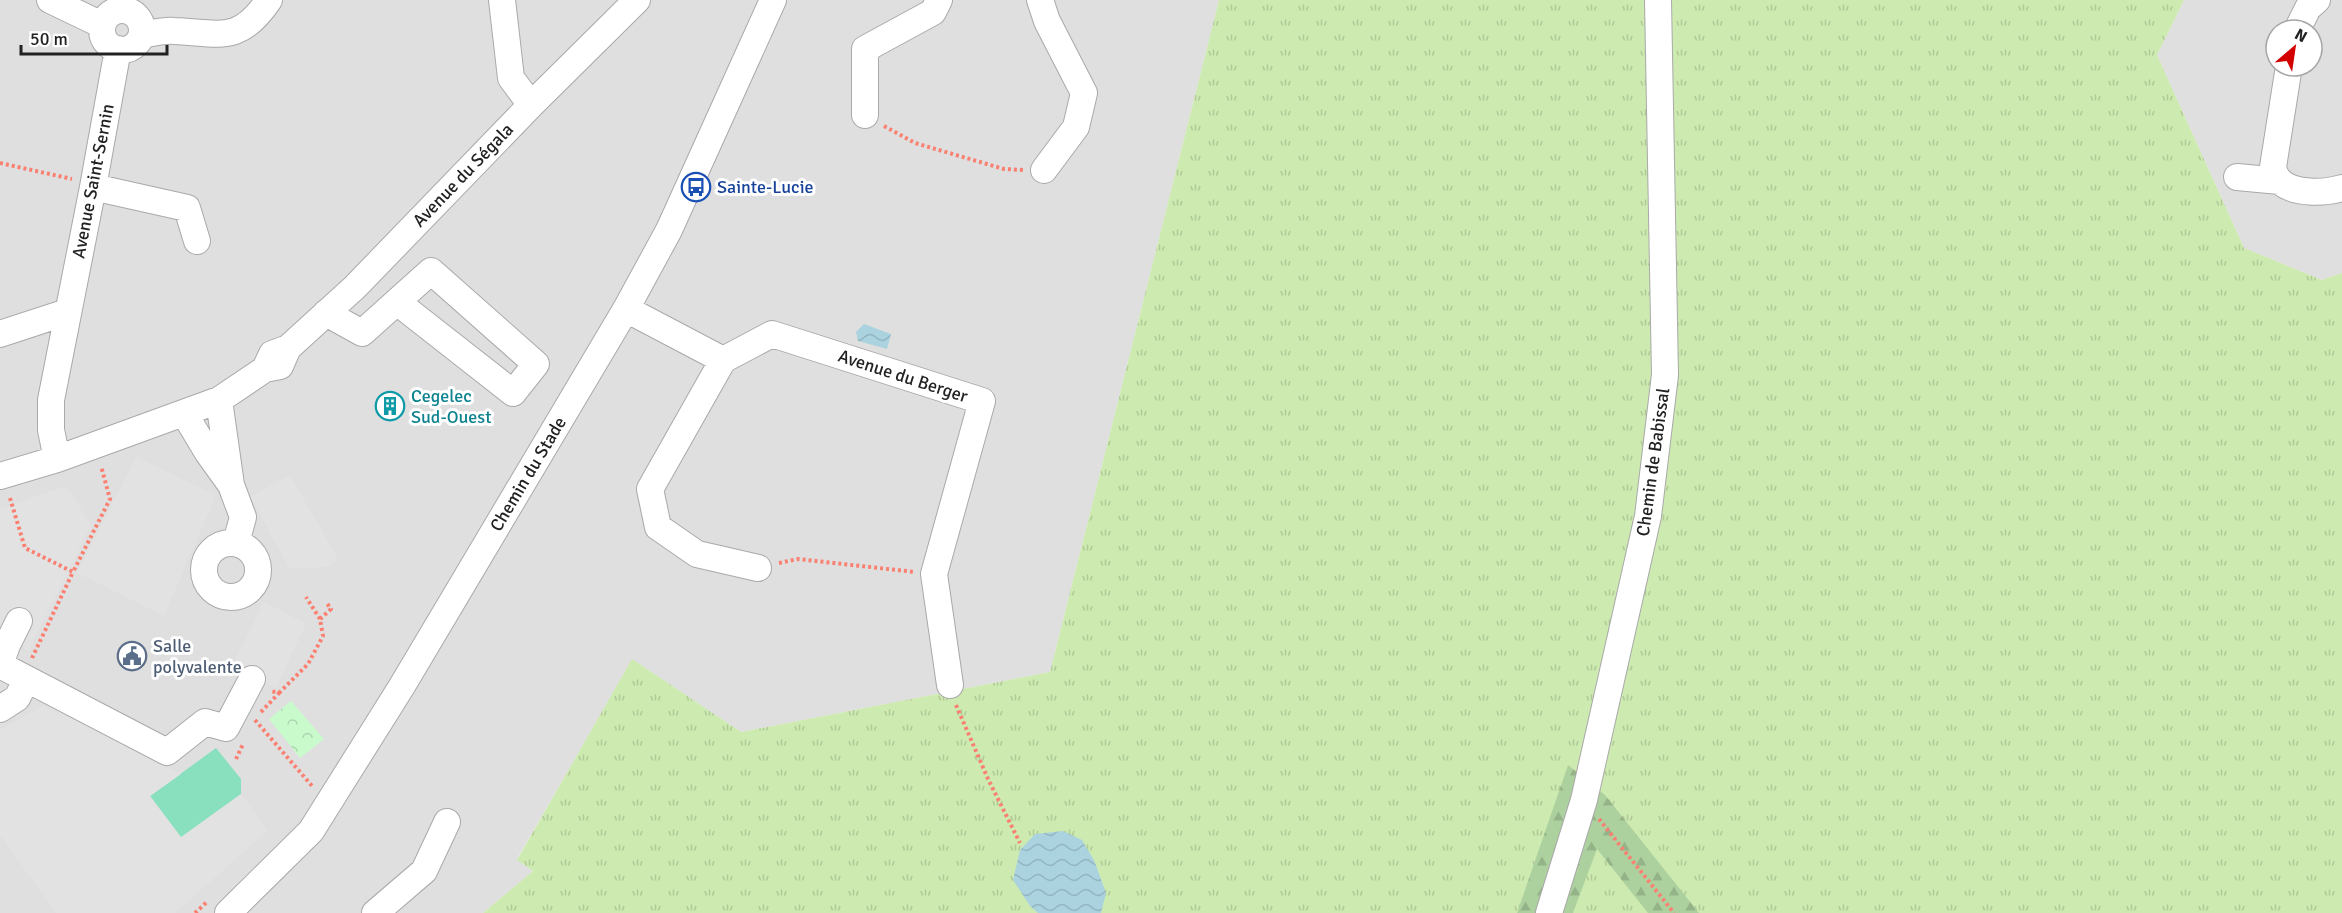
<svg xmlns="http://www.w3.org/2000/svg" width="2342" height="913" font-family="Signika,sans-serif">
	<style>
		.residential { fill: #e0dfdf; fill-rule: evenodd }
		.grass { fill: url(#grass-tufts) }
		.forest { fill: url(#forest-firs) }
		.park { fill: url(#park-crowns) }
		.pitch { fill: #88e0be }
		.parking { fill: #e2e2e2 }
		.water { fill: url(#water-waves) }
		.lines { fill: none; stroke-linecap: round; stroke-linejoin: round }
		.minor-casing { stroke: #a9a9a9; stroke-width: 28 }
		.path { stroke: #fa8072; stroke-width: 4; stroke-dasharray: 3 3; stroke-linecap: butt }
		.minor { stroke: #fff; stroke-width: 26 }
		.labels { text-anchor: middle; dominant-baseline: central; stroke-width: 6; stroke-linejoin: round; paint-order: stroke }
		.street-label { font-size: 18px; fill: #222; stroke: #fff }
		.transit-label { font-size: 18px; fill: #164399; stroke: #fff; text-anchor: start }
		.culture-label { font-size: 18px; fill: #0d838f; stroke: #fff; text-anchor: start }
		.service-label { font-size: 18px; fill: #4e5e75; stroke: #fff; text-anchor: start }
	</style>
	<defs>
		<pattern id="grass-tufts" width="24" height="20" patternUnits="userSpaceOnUse" patternTransform="scale(1.5)"><rect width="24" height="20" fill="#cdebb0"/><path d="M3 7l-1-3M5 7V3M7 7l1-3M15 17l-1-3M17 17v-4M19 17l1-3" fill="none" stroke="#b0c997"/></pattern>
		<pattern id="forest-firs" width="22" height="20" patternUnits="userSpaceOnUse" patternTransform="scale(1.5)"><rect width="22" height="20" fill="#add19e"/><path d="M5 1l3.5 6h-7zM16 11l3.5 6h-7z" fill="#95b388"/></pattern>
		<pattern id="park-crowns" width="20" height="18" patternUnits="userSpaceOnUse" patternTransform="scale(1.5)"><rect width="20" height="18" fill="#c8facc"/><path d="M2 6a3 3 0 1 1 6 0M12 15a3 3 0 1 1 6 0" fill="none" stroke="#acd6af"/></pattern>
		<pattern id="water-waves" width="16" height="10" patternUnits="userSpaceOnUse" patternTransform="scale(1.5)"><rect width="16" height="10" fill="#aad3df"/><path d="M0 5q4-4 8 0t8 0" fill="none" stroke="#92b5bf"/></pattern>
	</defs>
	<rect width="100%" height="100%" fill="#f2efe9"/>
	<path class="residential" d="M0 0H1219L1050 672 741 732 632 660 517 859 533 871 483 913H0Z
		M2184 0H2342V273L2322 280 2244 248 2157 55ZM2276 30H2312V66H2276Z"/>
	<path class="grass" d="M1219 0H2184L2157 55 2244 248 2322 280 2342 273V913H483L533 871 517 860 632 659 741 732 1050 672Z"/>
	<path class="forest" d="M1568 765 1605 795 1699 913H1648L1597 849 1573 913H1517Z"/>
	<path class="park" d="M291 701 324 739 300 758 269 719Z"/>
	<path class="pitch" d="M216 748 241 779V794L181 838 150 796Z"/>
	<path class="parking" d="M136 457 216 495 164 616 77 573Z
		M290 475 338 559 327 567 290 569 250 497Z
		M66 486 91 525 29 650 0 636V509Z
		M264 602 306 624 276 688 232 666Z
		M44 705 181 774 150 796 181 837 241 794 268 830 175 913H56L0 835V730Z"/>
	<path class="water" d="M864 324 891 334 887 349 858 341 856 332Z
		M1063 831 1082 840 1094 860 1106 893 1101 913H1038L1030 906 1013 880 1020 850 1035 834Z"/>
	<g class="lines">
		<g class="minor-casing">
			<path id="minor" d="M50 0 102 25
				M502 0 511 78 531 105
				M1040 0 1047 21 1084 93 1076 127 1044 170
				M102 30a20 20 0 1 1 40 0a20 20 0 1 1-40 0Z
				M2297 30 2308 8 2317 0
				M142 35C152 33 164 30 174 31 221 33 239 44 269 0
				M2289 66 2273 167C2274 171 2276 177 2279 180 2292 195 2326 193 2342 188
				M865 115V49L933 12 939 0
				M2237 177 2280 181
				M93 187 187 208 197 241
				M626 309 723 360 772 334 982 401 934 574 950 685
				M326 313 362 333 431 271 536 364 513 393 397 302
				M0 334 67 312
				M288 348 280 366 265 369 272 354 288 348 355 287 531 105 637 0
				M723 360 650 489 658 527 697 554 758 568
				M184 413 208 453 231 485 219 400
				M57 459 51 430V400L93 187 118 49
				M0 476 57 459 219 400 265 369
				M231 485 243 517 236 543
				M204 570a27 27 0 1 1 54 0a27 27 0 1 1-54 0Z
				M19 621 7 645 0 665 167 752 205 722 226 728 252 679
				M0 709 17 698 27 679
				M228 913 311 831 402 686 626 309 669 230 773 0
				M375 913 424 871 447 822
				M1549 913 1584 800 1648 516 1665 375 1658 0"/>
		</g>
		<path class="path" d="M884 126 915 143 1004 169 1024 170
			M0 163 72 179
			M10 498 25 548 73 572 110 499 101 466
			M779 563 798 559 915 572
			M320 619 331 609 326 602
			M32 658 73 572
			M279 693 308 664 323 636 320 619 306 597
			M956 705 988 779 1020 843
			M261 712 279 693 271 691
			M255 720 313 787
			M236 759 243 744
			M1599 819 1674 913
			M195 913 208 901"/>
		<use href="#minor" class="minor"/>
	</g>
	<defs>
		<g id="bus-ring" transform="scale(1.5)"><circle r="9.5" fill="#fff" stroke="#1a4fb4" stroke-width="1.5"/><path d="M-5-6H5V4H4V6H2V4H-2V6H-4V4H-5ZM-3.5-4V0h7V-4ZM-3.5 1.2v1.5H-2V1.2ZM2 1.2v1.5H3.5V1.2Z" fill="#1a4fb4"/></g>
		<g id="building-ring" transform="scale(1.5)"><circle r="9.5" fill="#fff" stroke="#0f9aa8" stroke-width="1.5"/><path d="M-4-6H4V6H1V3H-1V6H-4ZM-2.5-4.3h1.7v1.8h-1.7ZM.8-4.3h1.7v1.8H.8ZM-2.5-1h1.7V.8h-1.7ZM.8-1h1.7V.8H.8Z" fill="#0f9aa8"/></g>
		<g id="civic-ring" transform="scale(1.5)"><circle r="9.5" fill="#fff" stroke="#5c6f8a" stroke-width="1.5"/><path d="M-.6-6.5H3V-4.5H.6V-3L4-1V1h2V6H-6V1h2V-1L-.6-3ZM-1.2 2.5V6h2.4V2.5Z" fill="#5c6f8a"/></g>
	</defs>
	<g fill-rule="evenodd">
		<use href="#bus-ring" x="696" y="187"/>
		<use href="#building-ring" x="390" y="406"/>
		<use href="#civic-ring" x="132" y="656"/>
	</g>
	<g class="labels">
		<g class="street-label">
			<text transform="translate(463 175) rotate(-46)">Avenue du Ségala</text>
			<text transform="translate(93 181) rotate(-79)">Avenue Saint-Sernin</text>
			<text transform="translate(903 376) rotate(18)">Avenue du Berger</text>
			<text transform="translate(1653 462) rotate(-82)">Chemin de Babissal</text>
			<text transform="translate(528 474) rotate(-59)">Chemin du Stade</text>
		</g>
		<g class="transit-label">
			<text x="717" y="187">Sainte-Lucie</text>
		</g>
		<g class="culture-label">
			<text x="411" y="396">Cegelec<tspan x="411" dy="21">Sud-Ouest</tspan></text>
		</g>
		<g class="service-label">
			<text x="153" y="646">Salle<tspan x="153" dy="21">polyvalente</tspan></text>
		</g>
	</g>
	<g transform="translate(2294 48) rotate(29)"><circle r="28" fill="#ffffff" stroke="#a7a7a7" stroke-width="1.5"/>
	<path d="M0-4.5L10 22L0 15L-10 22Z" fill="#d40000"/>
	<text y="-9" font-size="16" font-weight="bold" text-anchor="middle" fill="#222222">N</text>
	</g>
	<path d="M21 45v9h146v-9" fill="none" stroke="#222222" stroke-width="3"/>
	<text x="30" y="45" font-size="18" fill="#222222" stroke="#ffffff" stroke-width="4.5" paint-order="stroke">50 m</text>
</svg>
